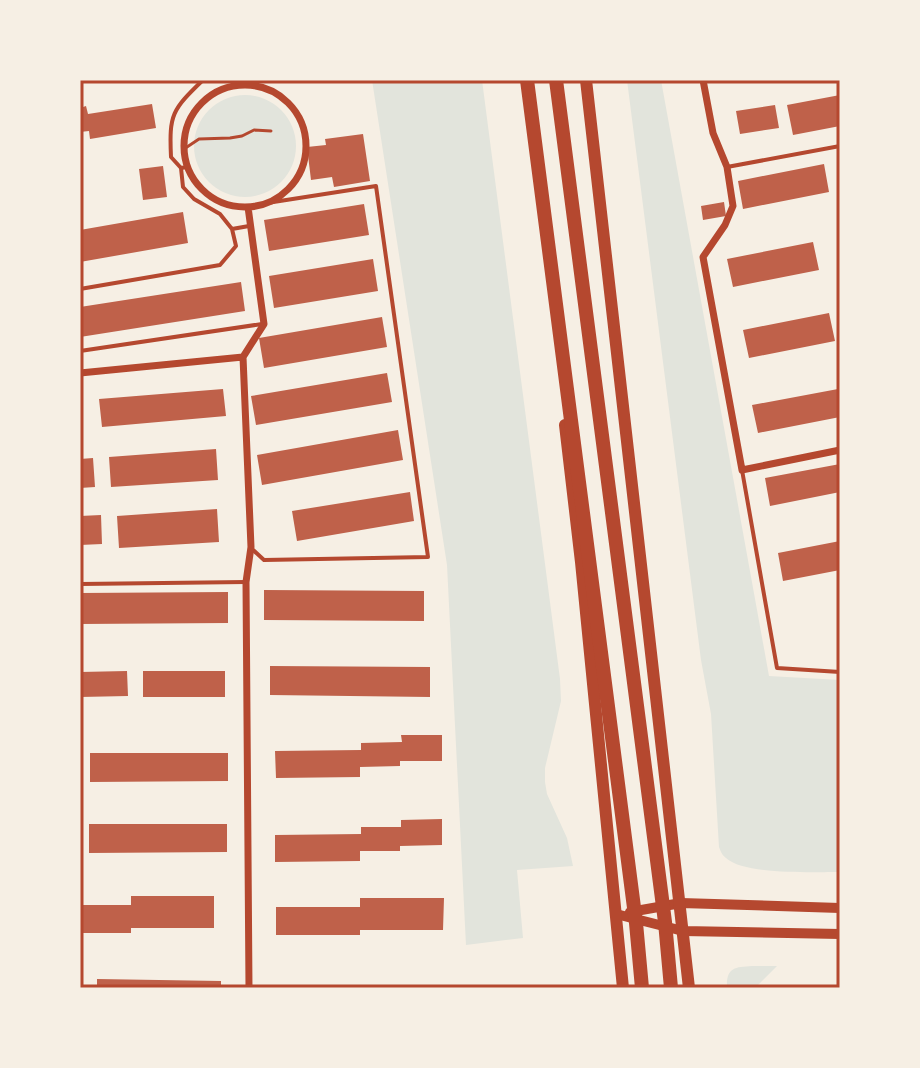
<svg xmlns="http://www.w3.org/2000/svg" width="920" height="1068" font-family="'Fira Sans Condensed',sans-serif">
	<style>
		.green { fill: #e2e4dc }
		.building { fill: #bf614a }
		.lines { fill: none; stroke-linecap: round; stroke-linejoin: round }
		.path { stroke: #b5482f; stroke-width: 3 }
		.service { stroke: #b5482f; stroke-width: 4 }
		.minor { stroke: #b5482f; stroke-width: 7 }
		.secondary { stroke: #b5482f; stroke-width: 10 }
		.primary { stroke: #b5482f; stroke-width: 12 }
		.motorway { stroke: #b5482f; stroke-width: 14 }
		.neatline { fill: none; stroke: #b5482f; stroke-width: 3 }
	</style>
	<rect width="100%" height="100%" fill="#f6efe4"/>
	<path class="green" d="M372 80H482L560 679 561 701 545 768V782L547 794 567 838 573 866 517 870 523 938 466 945 447 565Z
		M627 80H661L769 676 840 680V872C814 872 744 875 726 858 722 855 721 852 719 847L711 714 701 660Z
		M194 146a51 51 0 1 1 102 0a51 51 0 1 1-102 0Z
		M752 966H777L755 988H727C726 968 734 967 752 966Z"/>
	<path class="building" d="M840 95V126L793 135 787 105Z
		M152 104 156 128 90 139 89 131 80 132V108L86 106 88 114Z
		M775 105 779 128 740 134 736 111Z
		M363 134 370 181 334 187 332 177 311 180 307 147 326 145 325 139Z
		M824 164 829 192 743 209 738 181Z
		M163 166 167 197 143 200 139 169Z
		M724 202 726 216 703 220 701 206Z
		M364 204 369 235 269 251 264 220Z
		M183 212 188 243 80 262V230Z
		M813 242 819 270 733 287 727 259Z
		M373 259 378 291 274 308 269 276Z
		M241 282 245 311 80 337V307Z
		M829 313 835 341 749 358 743 330Z
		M382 317 387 347 264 368 259 338Z
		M387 373 392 402 256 425 251 396Z
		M223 389 226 416 102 427 99 399Z
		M838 389 840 417 758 433 752 405Z
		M398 430 403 460 262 485 257 455Z
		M216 449 218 480 111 487 109 457Z
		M93 458 95 487 80 488V459Z
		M840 464V492L770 506 765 478Z
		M410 492 414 521 297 541 292 511Z
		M217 509 219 542 119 548 117 516Z
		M101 515 102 544 80 545V516Z
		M840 541V570L783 581 778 553Z
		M264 590 424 591V621L264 620Z
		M228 592V623L80 624V593Z
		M270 666 430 667V697L270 695Z
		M127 671 128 696 80 697V672Z
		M143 671H225V697H143Z
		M401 735H442V761H400V766L360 767V777L276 778 275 751 361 750V743L402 742Z
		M90 753H228V781L90 782Z
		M442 819V845L400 846V851H360V861L275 862V835L361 834V827H401V820Z
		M89 824H227V852L89 853Z
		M131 896H214V928H131V933H80V905H131Z
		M360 898H444L443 930H360V935H276V907H360Z
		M97 979 221 981V988H97Z"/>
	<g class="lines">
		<path class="path" d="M184 149 199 139 230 138 242 136 254 130 271 131"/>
		<path class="service" d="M187 167 181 168 171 157C169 114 172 110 203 80
			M727 167 840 146
			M232 229 249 226
			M80 289 220 265 236 246 232 229 220 214 194 199 183 187 181 168
			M80 351 262 324
			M742 470 777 668 840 672
			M252 549 264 560 428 557 376 186 267 203
			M80 584 246 582"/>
		<path class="minor" d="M703 80 713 133 727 167 733 206 725 225 703 257 742 470 840 450
			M184 146a61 61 0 1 1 122 0a61 61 0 1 1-122 0Z
			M243 357 251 547 246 582 249 988
			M80 373 243 357 264 324 248 207"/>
		<path class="secondary" d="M630 912 681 903 840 908
			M616 914 683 931 840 934"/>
		<path class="primary" d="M586 80 689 988
			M565 425 581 562 623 988"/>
		<path class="motorway" d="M527 80 636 923 642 988
			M556 80 665 922 671 988"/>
	</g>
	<rect width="920" height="1068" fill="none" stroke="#f6efe4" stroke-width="164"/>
	<rect x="82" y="82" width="756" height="904" class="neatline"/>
</svg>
